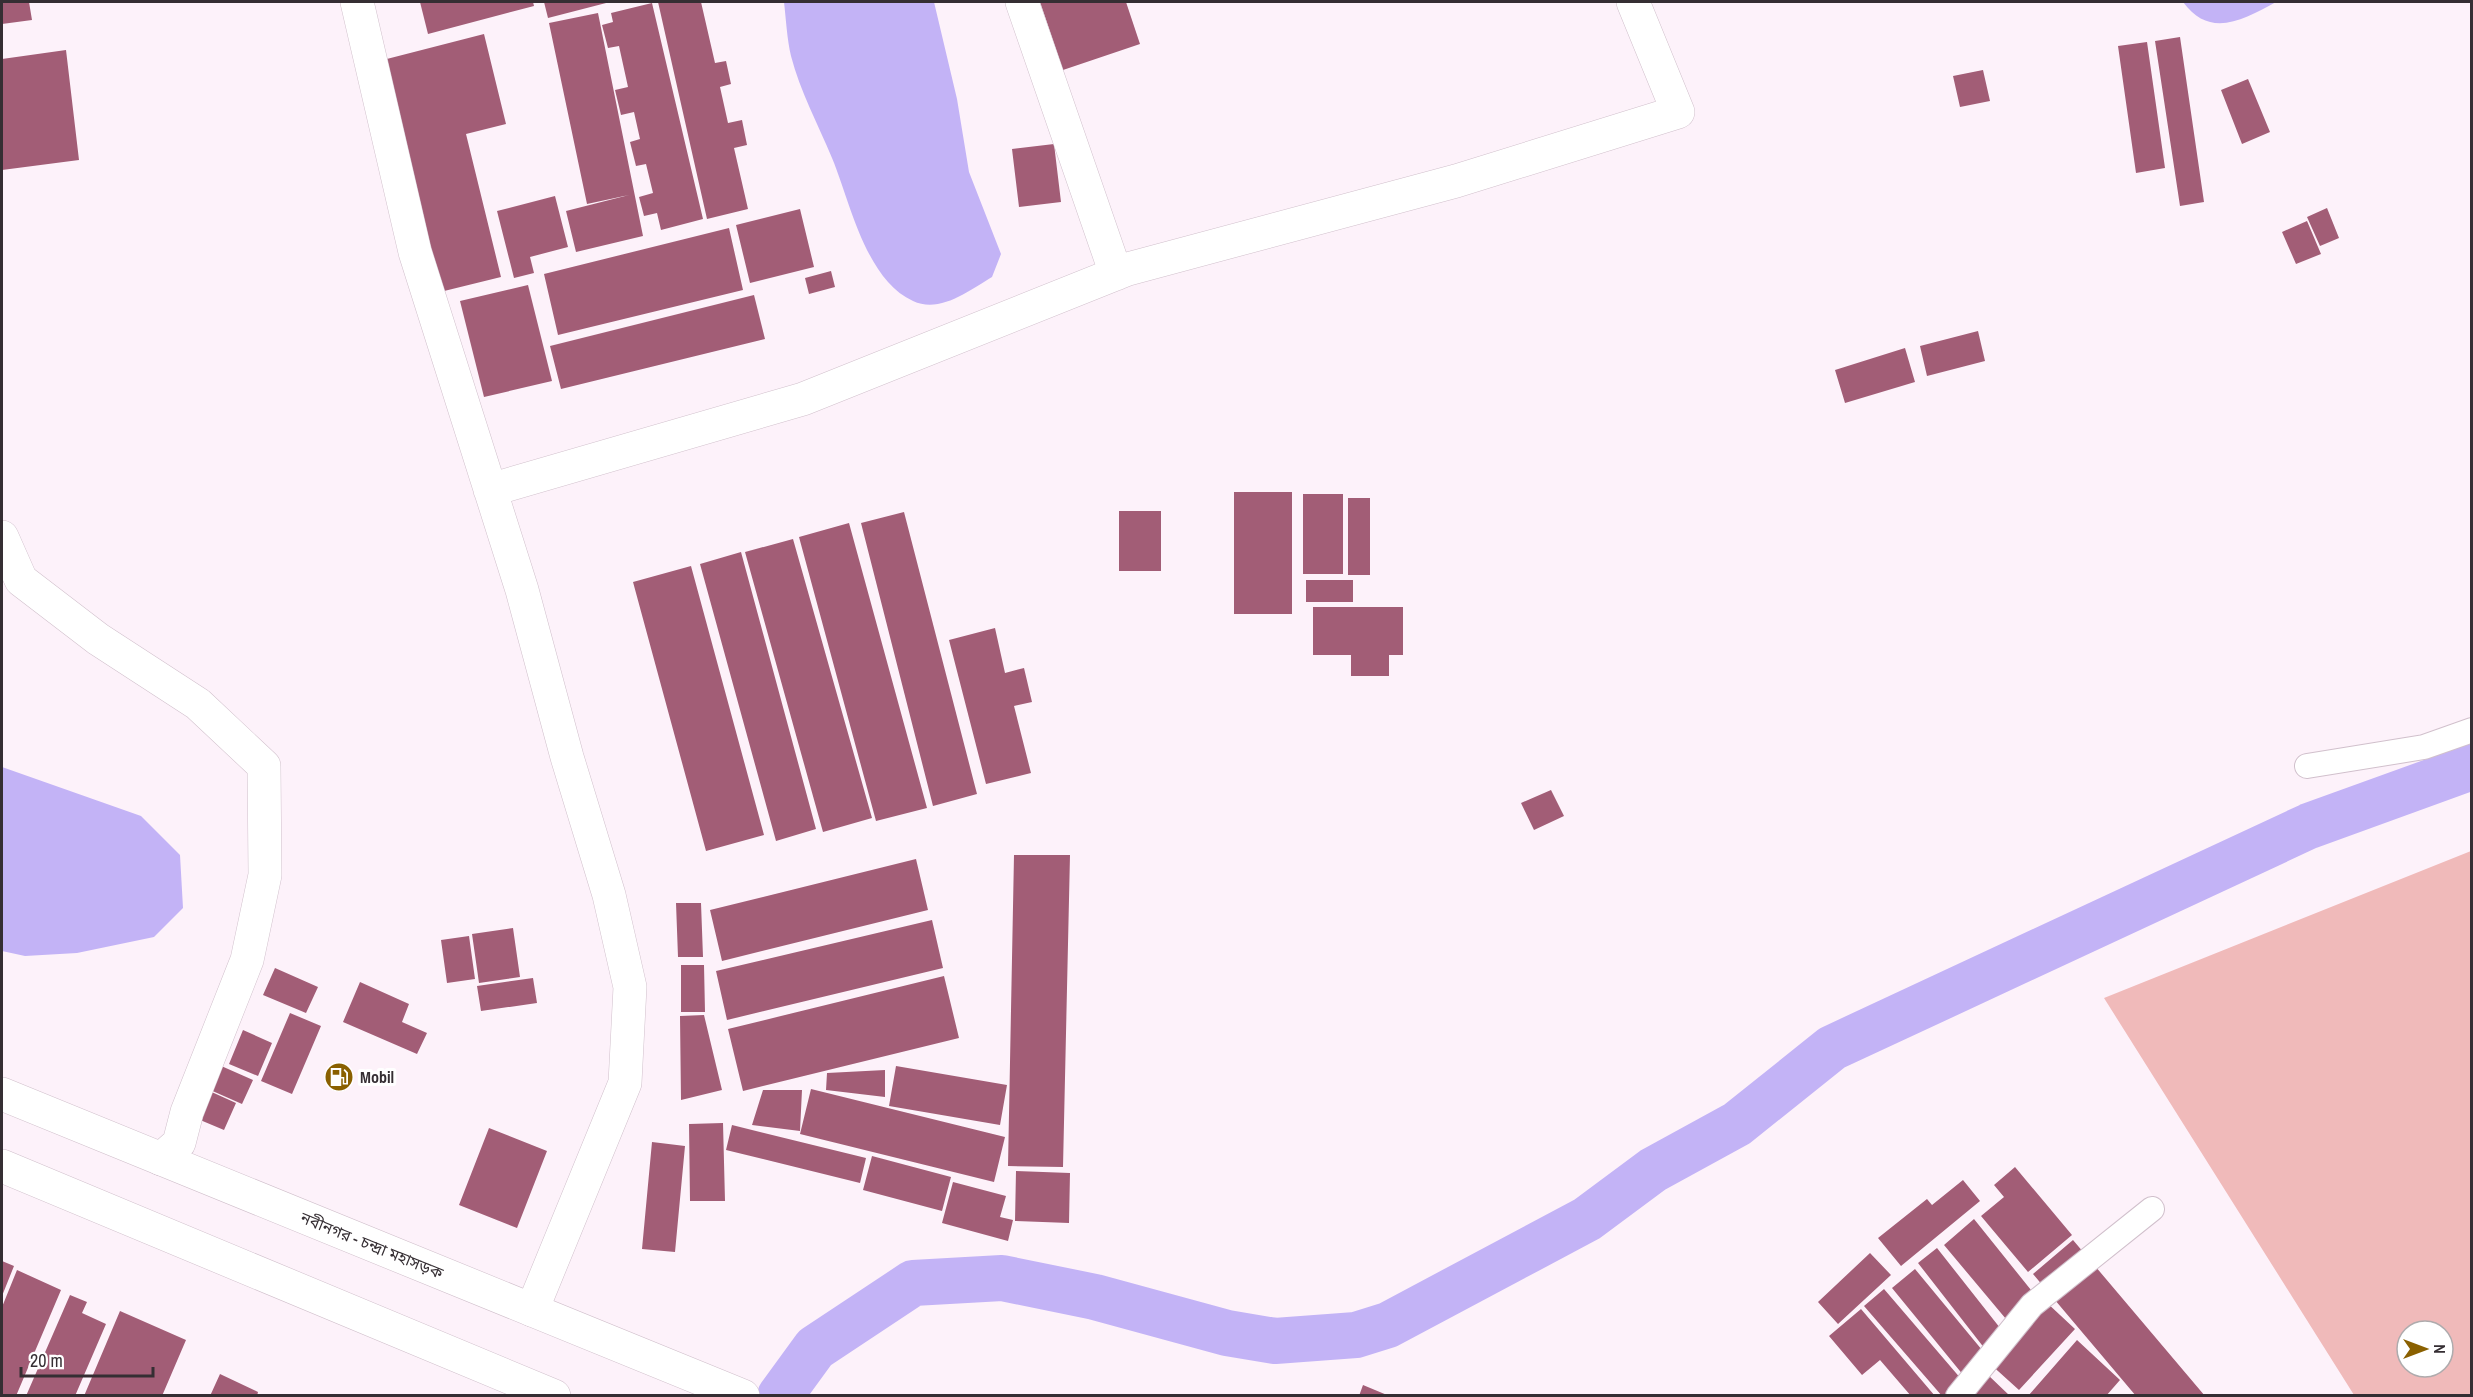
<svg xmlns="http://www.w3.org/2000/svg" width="2473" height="1397" font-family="'Archivo Narrow','Noto Sans Bengali',sans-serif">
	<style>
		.green { fill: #f0baba; fill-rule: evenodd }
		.water { fill: #c3b3f6 }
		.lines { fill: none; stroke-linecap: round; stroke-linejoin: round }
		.canal { stroke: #c3b3f6; stroke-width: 46 }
		.building { fill: #a25d76 }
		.lane-casing { stroke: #d1c0cc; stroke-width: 26 }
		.street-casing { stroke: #d1c0cc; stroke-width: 34 }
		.highway-casing { stroke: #d1c0cc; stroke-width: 34 }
		.lane { stroke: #fff; stroke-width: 24 }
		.street { stroke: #fff; stroke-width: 33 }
		.highway { stroke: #fff; stroke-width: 33 }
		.labels { text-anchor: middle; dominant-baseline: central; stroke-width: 6; stroke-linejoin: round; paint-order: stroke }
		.poi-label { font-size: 16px; font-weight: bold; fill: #352e33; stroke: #fff; text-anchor: start }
		.street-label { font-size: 16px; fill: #352e33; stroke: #fff }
	</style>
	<rect width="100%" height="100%" fill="#fdf2fa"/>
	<path class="green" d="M2471 851V1395H2354L2104 998ZM2407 1331H2443V1367H2407Z"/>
	<path class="water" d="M784 2H934L957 99 969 172 1001 254 992 277C970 290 940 314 913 301 865 279 850 201 832 158 818 124 800 91 791 56 787 39 786 19 784 2Z
		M2183 2H2276C2243 20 2210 39 2183 2Z
		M2 767 141 816 180 855 183 908 154 937 77 953 25 956 2 951Z"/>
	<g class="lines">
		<path class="canal" d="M780 1396 815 1348 913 1283 1002 1278 1095 1297 1227 1333 1275 1341 1356 1335 1388 1325 1587 1219 1653 1170 1737 1124 1832 1048 2309 826 2472 767"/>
	</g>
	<path class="building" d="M2 2H29L32 20 2 24Z
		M420 2H533L534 6 428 34Z
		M544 2H610L548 18Z
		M658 2H701L715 63 726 61 731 84 720 87 728 123 742 120 747 145 734 148 748 209 707 219Z
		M1040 2H1126L1140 44 1063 70Z
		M652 3 703 219 661 230 657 213 644 216 639 197 653 193 646 164 636 166 630 142 640 139 634 112 621 115 615 90 628 87 619 46 608 48 602 25 613 22 611 13Z
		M598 13 643 236 576 252 566 211 629 195 587 204 549 23Z
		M484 34 506 124 466 134 501 277 436 293 379 61Z
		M2180 37 2204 202 2180 206 2155 41Z
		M2147 42 2165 168 2136 173 2118 46Z
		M66 50 79 160 2 170V59Z
		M1983 70 1990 101 1960 107 1953 76Z
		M2248 79 2270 132 2242 144 2221 90Z
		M1054 144 1061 202 1019 207 1012 149Z
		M555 196 568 247 530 257 534 273 514 278 497 211Z
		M2327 208 2339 238 2320 246 2307 217Z
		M800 209 814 267 750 283 736 225Z
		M2307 221 2321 254 2296 264 2282 232Z
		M729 228 743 290 558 335 544 274Z
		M831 271 835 287 809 294 805 278Z
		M528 285 552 381 484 397 460 301Z
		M754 295 765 339 561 389 550 346Z
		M1978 331 1985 361 1927 376 1920 346Z
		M1905 348 1915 382 1845 403 1835 370Z
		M1234 492H1292V614H1234Z
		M1303 494H1343V574H1303Z
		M1348 498H1370V575H1348Z
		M1119 511H1161V571H1119Z
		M904 512 977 794 933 806 861 523Z
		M849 523 927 808 876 821 799 537Z
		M793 539 872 818 823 832 745 552Z
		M741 552 816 829 776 841 700 564Z
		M691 566 764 835 706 851 633 582Z
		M1306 580H1353V602H1306Z
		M1313 607H1403V655H1389V676H1351V655H1313Z
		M995 628 1005 673 1024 668 1032 702 1014 706 1031 773 986 784 949 640Z
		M1551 790 1564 816 1534 830 1521 803Z
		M1014 855H1070L1063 1167 1008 1166Z
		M916 859 928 910 722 961 710 910Z
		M676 903H701L703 957H678Z
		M932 920 943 968 727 1020 716 971Z
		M513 928 520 977 479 983 472 934Z
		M469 936 475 979 447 983 441 940Z
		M681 965H704L705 1012H681Z
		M275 968 318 987 306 1013 263 995Z
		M944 976 959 1038 743 1091 728 1029Z
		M533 978 537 1003 481 1011 477 986Z
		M360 982 409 1004 402 1022 427 1033 417 1054 343 1022Z
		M290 1013 321 1026 292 1094 261 1081Z
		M704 1015 722 1090 681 1100 680 1016Z
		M243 1030 272 1043 258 1076 229 1064Z
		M219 1065 253 1080 242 1104 208 1089Z
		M896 1066 1007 1085 1000 1125 889 1106Z
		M885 1070V1097L826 1090 827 1073Z
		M205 1089 236 1103 224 1130 193 1117Z
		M811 1089 1005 1137 994 1182 800 1134Z
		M763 1090H802L800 1131 752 1125Z
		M723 1123 725 1201H690L689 1124Z
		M732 1125 866 1158 860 1183 726 1150Z
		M489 1128 547 1151 517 1228 459 1205Z
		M652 1142 685 1146 675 1252 642 1249Z
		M872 1156 951 1177 942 1211 863 1190Z
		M2015 1167 2072 1235 2028 1272 1981 1216 2004 1197 1994 1185Z
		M1016 1171 1070 1173 1069 1223 1015 1221Z
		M1963 1180 1980 1201 1901 1266 1878 1238 1927 1199 1932 1205Z
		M953 1182 1006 1196 1000 1217 1013 1220 1008 1241 942 1223Z
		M1974 1219 2035 1295 2006 1319 1944 1245Z
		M2073 1240 2205 1396H2136L2033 1274Z
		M1937 1248 2004 1333 1985 1349 1918 1263Z
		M1870 1253 1891 1275 1838 1324 1818 1302Z
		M2 1261 14 1266 2 1296Z
		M1915 1269 1987 1356 1964 1376 1892 1288Z
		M17 1270 61 1290 16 1396H2V1307Z
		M1884 1289 1962 1380 1945 1396H1942L1864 1306Z
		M70 1295 87 1302 82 1313 106 1324 75 1396H26Z
		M2045 1301 2075 1329 2019 1390 1988 1362Z
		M1861 1309 1935 1396H1911L1880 1360 1862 1375 1829 1336Z
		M120 1311 186 1340 162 1396H84Z
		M2077 1340 2120 1380 2106 1396H2028Z
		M220 1374 258 1392 257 1396H210Z
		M1987 1374 2010 1396H1968Z
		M1363 1385 1387 1395V1396H1359Z"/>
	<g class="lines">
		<g class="lane-casing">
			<path id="lane" d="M2307 766 2424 747 2472 730
				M1958 1396 2032 1305 2152 1209"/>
		</g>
		<g class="street-casing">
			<path id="street" d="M357 2 415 252 522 590 567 757 609 895 630 987 625 1083 532 1310
				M1022 2 1116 274
				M490 490 803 399 1128 269 1456 181 1678 112 1633 2
				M2 537 21 580 98 639 198 704 264 766 265 875 247 960 187 1112 179 1143 161 1159"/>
		</g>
		<g class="highway-casing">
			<path id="highway" d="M2 1094 743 1396
				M2 1166 554 1396"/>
		</g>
		<use href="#lane" class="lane"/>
		<use href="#street" class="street"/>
		<use href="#highway" class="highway"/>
	</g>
	<defs>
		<g id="fuel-disc" transform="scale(1.5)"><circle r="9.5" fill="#8a6000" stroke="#fff"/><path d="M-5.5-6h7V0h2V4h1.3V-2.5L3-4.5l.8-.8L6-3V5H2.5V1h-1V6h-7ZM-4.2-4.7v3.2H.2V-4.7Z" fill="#fff"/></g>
	</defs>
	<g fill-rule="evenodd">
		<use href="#fuel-disc" x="339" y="1077"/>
	</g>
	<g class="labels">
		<g class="poi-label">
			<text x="360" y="1077">Mobil</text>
		</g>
		<g class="street-label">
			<text transform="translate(372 1245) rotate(22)">নবীনগর - চন্দ্রা মহাসড়ক</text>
		</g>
	</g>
	<rect width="2473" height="1397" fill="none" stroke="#352e33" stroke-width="6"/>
	<g transform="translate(2425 1349) rotate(90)"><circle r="28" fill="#ffffff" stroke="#aeabad" stroke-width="1.5"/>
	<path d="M0-4.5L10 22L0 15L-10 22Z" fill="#8a6000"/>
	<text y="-9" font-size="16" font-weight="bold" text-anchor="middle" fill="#352e33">N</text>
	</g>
	<path d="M21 1367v9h132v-9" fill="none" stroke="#352e33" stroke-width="3"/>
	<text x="30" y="1367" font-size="18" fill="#352e33" stroke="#ffffff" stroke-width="4.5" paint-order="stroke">20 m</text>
</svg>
